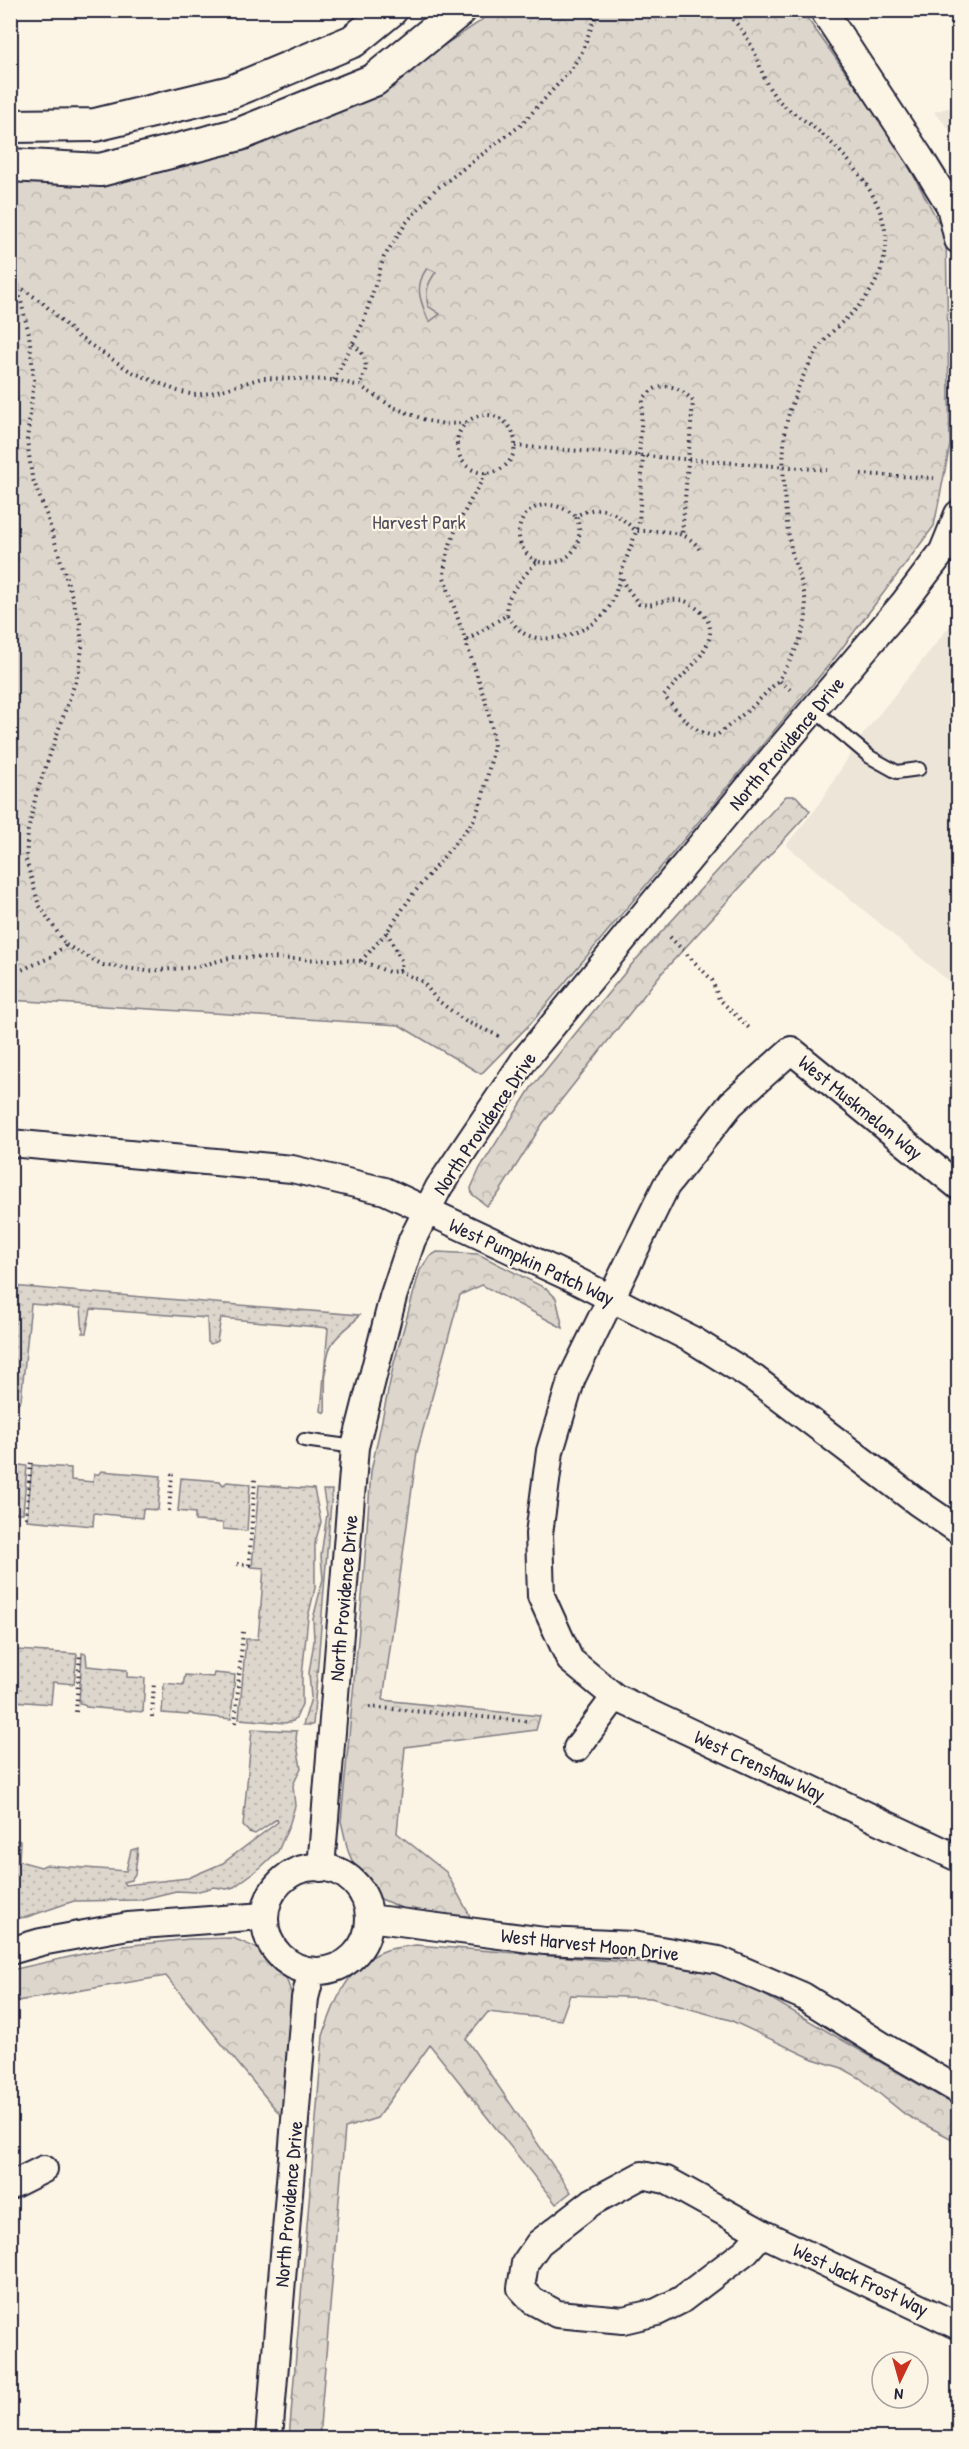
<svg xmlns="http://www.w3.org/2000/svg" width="969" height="2449" font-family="'Patrick Hand',sans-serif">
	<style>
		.built { fill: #ece5d8 }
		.grass { fill: url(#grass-dots); stroke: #7f7c84; stroke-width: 1.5 }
		.forest { fill: url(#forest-crowns); stroke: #7f7c84; stroke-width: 1.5 }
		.garden { fill: #dcd6cc; stroke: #7f7c84; stroke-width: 1.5 }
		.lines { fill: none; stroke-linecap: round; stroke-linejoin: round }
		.service-casing { stroke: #22223b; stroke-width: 16 }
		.minor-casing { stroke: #22223b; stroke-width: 30 }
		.tertiary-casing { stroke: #22223b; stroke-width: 36 }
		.path { stroke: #22223b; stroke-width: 4; stroke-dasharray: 1.5 4.5; stroke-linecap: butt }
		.service { stroke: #fcf5e5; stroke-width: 12 }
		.minor { stroke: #fcf5e5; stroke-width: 26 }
		.tertiary { stroke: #fcf5e5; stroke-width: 32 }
		.labels { text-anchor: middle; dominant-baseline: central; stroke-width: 4.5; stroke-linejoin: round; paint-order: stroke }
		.park-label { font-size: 20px; fill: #504f5f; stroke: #fcf5e5 }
		.street-label { font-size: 20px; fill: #22223b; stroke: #fcf5e5 }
	</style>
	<defs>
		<pattern id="grass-dots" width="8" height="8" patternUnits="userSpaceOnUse" patternTransform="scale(1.5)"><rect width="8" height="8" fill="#dcd6cc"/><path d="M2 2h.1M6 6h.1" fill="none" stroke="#bcb7b0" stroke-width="1.8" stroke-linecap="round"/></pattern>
		<pattern id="forest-crowns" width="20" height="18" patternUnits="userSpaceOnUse" patternTransform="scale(1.5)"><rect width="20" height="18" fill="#dcd6cc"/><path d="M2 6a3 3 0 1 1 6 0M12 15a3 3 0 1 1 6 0" fill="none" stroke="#bcb7b0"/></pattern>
	</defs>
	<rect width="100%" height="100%" fill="#fcf5e5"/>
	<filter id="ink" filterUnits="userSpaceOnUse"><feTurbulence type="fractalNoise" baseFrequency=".0167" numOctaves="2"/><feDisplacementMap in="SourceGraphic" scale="12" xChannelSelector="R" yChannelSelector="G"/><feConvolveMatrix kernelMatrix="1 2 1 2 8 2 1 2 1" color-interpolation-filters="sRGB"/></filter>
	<g filter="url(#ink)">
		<path class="built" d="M947 108 958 109V139L934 112Z
			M958 616V989L786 845 815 810 864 733Z"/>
		<path class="grass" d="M11 1286 359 1315C352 1327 337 1333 331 1346 323 1362 326 1395 325 1413L321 1411 328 1328 221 1318 217 1341 211 1344 208 1342 207 1318 91 1309 86 1333H83L81 1308 31 1304 21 1400 18 1403 13 1402 14 1379 11 1378Z
			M11 1464 27 1466 23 1513H11Z
			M32 1465 71 1468V1480L93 1482 94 1474H99L101 1471 161 1476 158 1510 143 1509 142 1518 94 1513 93 1526 27 1520Z
			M181 1478 220 1481 223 1485 227 1482 250 1484 247 1531 223 1529V1523L195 1521V1513L178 1511Z
			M259 1485 314 1489 321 1522 315 1543V1588L308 1617 302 1676V1704L297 1716 293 1721 285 1723 239 1719 246 1639H258L264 1568 252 1567Z
			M323 1490H332L313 1725H303L311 1698 309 1673 314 1641 313 1619 323 1579 321 1556 327 1514Z
			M17 1650 77 1654 74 1684 53 1682 51 1704 13 1701Z
			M82 1653 86 1654 87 1666 127 1670V1677L145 1678 143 1712 86 1707 84 1704 79 1703Z
			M214 1673 235 1675 231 1719 194 1715 190 1713 188 1715 162 1713 164 1683 183 1685 185 1675 213 1677Z
			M252 1729 297 1731 296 1739 301 1768 293 1785 295 1806 289 1826 278 1851 261 1867 234 1887 227 1889 214 1887 195 1892 176 1891 139 1900 74 1901 27 1917 11 1919C10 1902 5 1851 17 1840L20 1841 19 1861 41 1867 45 1865 126 1871 131 1850 138 1848 135 1874 131 1880 123 1882 125 1885 188 1878 223 1863 278 1822 277 1819 255 1834 249 1832 243 1826Z"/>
		<path class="forest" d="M492 11H802L895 141 946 236 950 445 934 526 833 660 533 1021 481 1074 399 1025 10 1000 11 179 119 178 263 143 374 91 478 23Z
			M786 796H796L810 811 660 975 543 1123 499 1193 487 1206 472 1194 471 1188 480 1168 531 1088 632 964Z
			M437 1252 478 1254 547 1289 556 1298 563 1328 482 1285 460 1295 417 1452 383 1700 540 1716 536 1730 405 1747 397 1833 446 1872 470 1916 413 1913 381 1899 359 1877 348 1851 341 1821 363 1586 371 1471 394 1363 420 1270 429 1257Z
			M233 1938C244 1943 257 1947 266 1954 313 1988 290 2069 282 2117L166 1976 11 2002V1970L114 1947 189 1939Z
			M416 1945 690 1967 716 1973 749 1986 958 2107V2142L906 2115 860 2078 842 2068 813 2059 730 2020 651 1998 570 1995 561 2020 488 2012 466 2039 571 2192 556 2204 430 2045 377 2118 345 2128 319 2438H289L323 2036C333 2004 349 1964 384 1951 393 1947 405 1947 416 1945Z"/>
		<path class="garden" d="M427 268 436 272C427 284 425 292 428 306L440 314 429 322C421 302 413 288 427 268Z"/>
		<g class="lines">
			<g class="service-casing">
				<path id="service" d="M814 710 870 757 897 772 919 769
					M304 1440 355 1447"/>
			</g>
			<g class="minor-casing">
				<path id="minor" d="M823 10 921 159 950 206 958 240
					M10 1143 292 1169 385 1191 573 1279 693 1340 755 1379 917 1502 958 1530
					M958 1186 791 1050 731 1104 666 1186 572 1378 550 1451 539 1534 541 1596 570 1660 615 1697 958 1858
					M577 1748 615 1697
					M265 1919a52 52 0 1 1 104 0a52 52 0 1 1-104 0Z
					M321 1868 355 1447 393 1297 412 1240 439 1187 525 1059 774 756 903 604 943 551 958 514
					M369 1918 545 1941 632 1945 719 1960 803 1996 886 2048 958 2090
					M10 1951 41 1942 128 1926 264 1916
					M10 2186 44 2169
					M762 2233 746 2251 681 2300 657 2312 623 2320 557 2314 533 2301 521 2288 525 2263 539 2243 592 2202 642 2175 666 2180 762 2233 958 2326
					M269 2438 305 1998 312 1971"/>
			</g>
			<g class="tertiary-casing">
				<path id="tertiary" d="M10 126 95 125 231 92 353 41 391 10
					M10 165 100 170 240 134 374 80 460 10"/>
			</g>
			<path class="path" d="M725 10C736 23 747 35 754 51 760 64 763 80 772 92 783 109 802 117 817 130 848 156 883 196 886 238 888 259 876 286 863 301 852 315 836 326 825 340 810 357 796 391 789 413 779 445 784 515 791 548 795 569 806 587 806 609 807 634 790 660 779 680L793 692
				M10 275 17 285 29 334 34 380 27 440 32 477 47 516 80 623 82 647 79 671 36 795 28 831 26 860 39 905 66 945 49 958 10 975
				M18 286 42 302 77 336 130 371 178 391 194 395 211 393 262 378 334 380 360 386 393 407 428 421 445 424 465 423
				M353 344C369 358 368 367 360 386
				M334 380 363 323 384 257 406 223 435 190 521 125 569 72 581 54 598 10
				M457 444a29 29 0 1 1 58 0a29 29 0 1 1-58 0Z
				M515 446 827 470
				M639 456 643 400C657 379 678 384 693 401L682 535
				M643 456 639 524 621 573 624 584 639 604C657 607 663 598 680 600 688 601 694 606 700 611 732 640 679 676 664 696 678 712 693 734 716 736L751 708 779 680
				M861 474 934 478
				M537 561C498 542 527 480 576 516
				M507 615C503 595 525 576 537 561 566 570 588 544 576 516 603 501 616 513 636 531 658 531 691 528 701 553
				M467 640 507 615C513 623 518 631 527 635 551 645 589 632 605 613 614 602 617 587 621 574
				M387 932 402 962 400 971
				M670 937 712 980 719 999 749 1028
				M66 945 103 965 147 971 196 967 233 957 361 961 389 972 400 971 423 982 436 999 465 1021 499 1036
				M361 961 387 932 413 894 474 820 483 796 494 746 492 728 485 699 444 577C445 540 468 506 486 473
				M169 1511 172 1473
				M26 1518 31 1461
				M237 1564 249 1565 255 1479
				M10 1692 14 1649
				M369 1707 526 1721
				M76 1712 80 1653
				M152 1717 154 1682
				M235 1723 243 1631"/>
			<use href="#service" class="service"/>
			<use href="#minor" class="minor"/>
			<use href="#tertiary" class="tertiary"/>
		</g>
	</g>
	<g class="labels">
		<g class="park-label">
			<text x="419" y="521">Harvest Park</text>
		</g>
		<g class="street-label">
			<text transform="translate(786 743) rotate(-50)">North Providence Drive</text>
			<text transform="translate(861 1107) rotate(39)">West Muskmelon Way</text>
			<text transform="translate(484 1123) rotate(-56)">North Providence Drive</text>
			<text transform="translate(532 1261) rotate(25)">West Pumpkin Patch Way</text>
			<text transform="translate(343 1598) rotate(-85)">North Providence Drive</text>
			<text transform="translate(760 1765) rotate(25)">West Crenshaw Way</text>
			<text transform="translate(590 1944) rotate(6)">West Harvest Moon Drive</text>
			<text transform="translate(288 2204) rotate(-85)">North Providence Drive</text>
			<text transform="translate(861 2279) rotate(25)">West Jack Frost Way</text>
		</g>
	</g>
	<rect width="969" height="2449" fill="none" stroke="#fcf5e5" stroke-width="36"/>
	<rect x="18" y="18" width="933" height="2413" fill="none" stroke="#22223b" stroke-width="2" filter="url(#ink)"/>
	<g transform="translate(900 2380) rotate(185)"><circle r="28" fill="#fcf5e5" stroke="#a5a1a1" stroke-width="1.5"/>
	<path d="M0-4.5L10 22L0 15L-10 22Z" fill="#c8321e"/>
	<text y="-9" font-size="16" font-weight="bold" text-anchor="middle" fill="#22223b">N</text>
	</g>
</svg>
